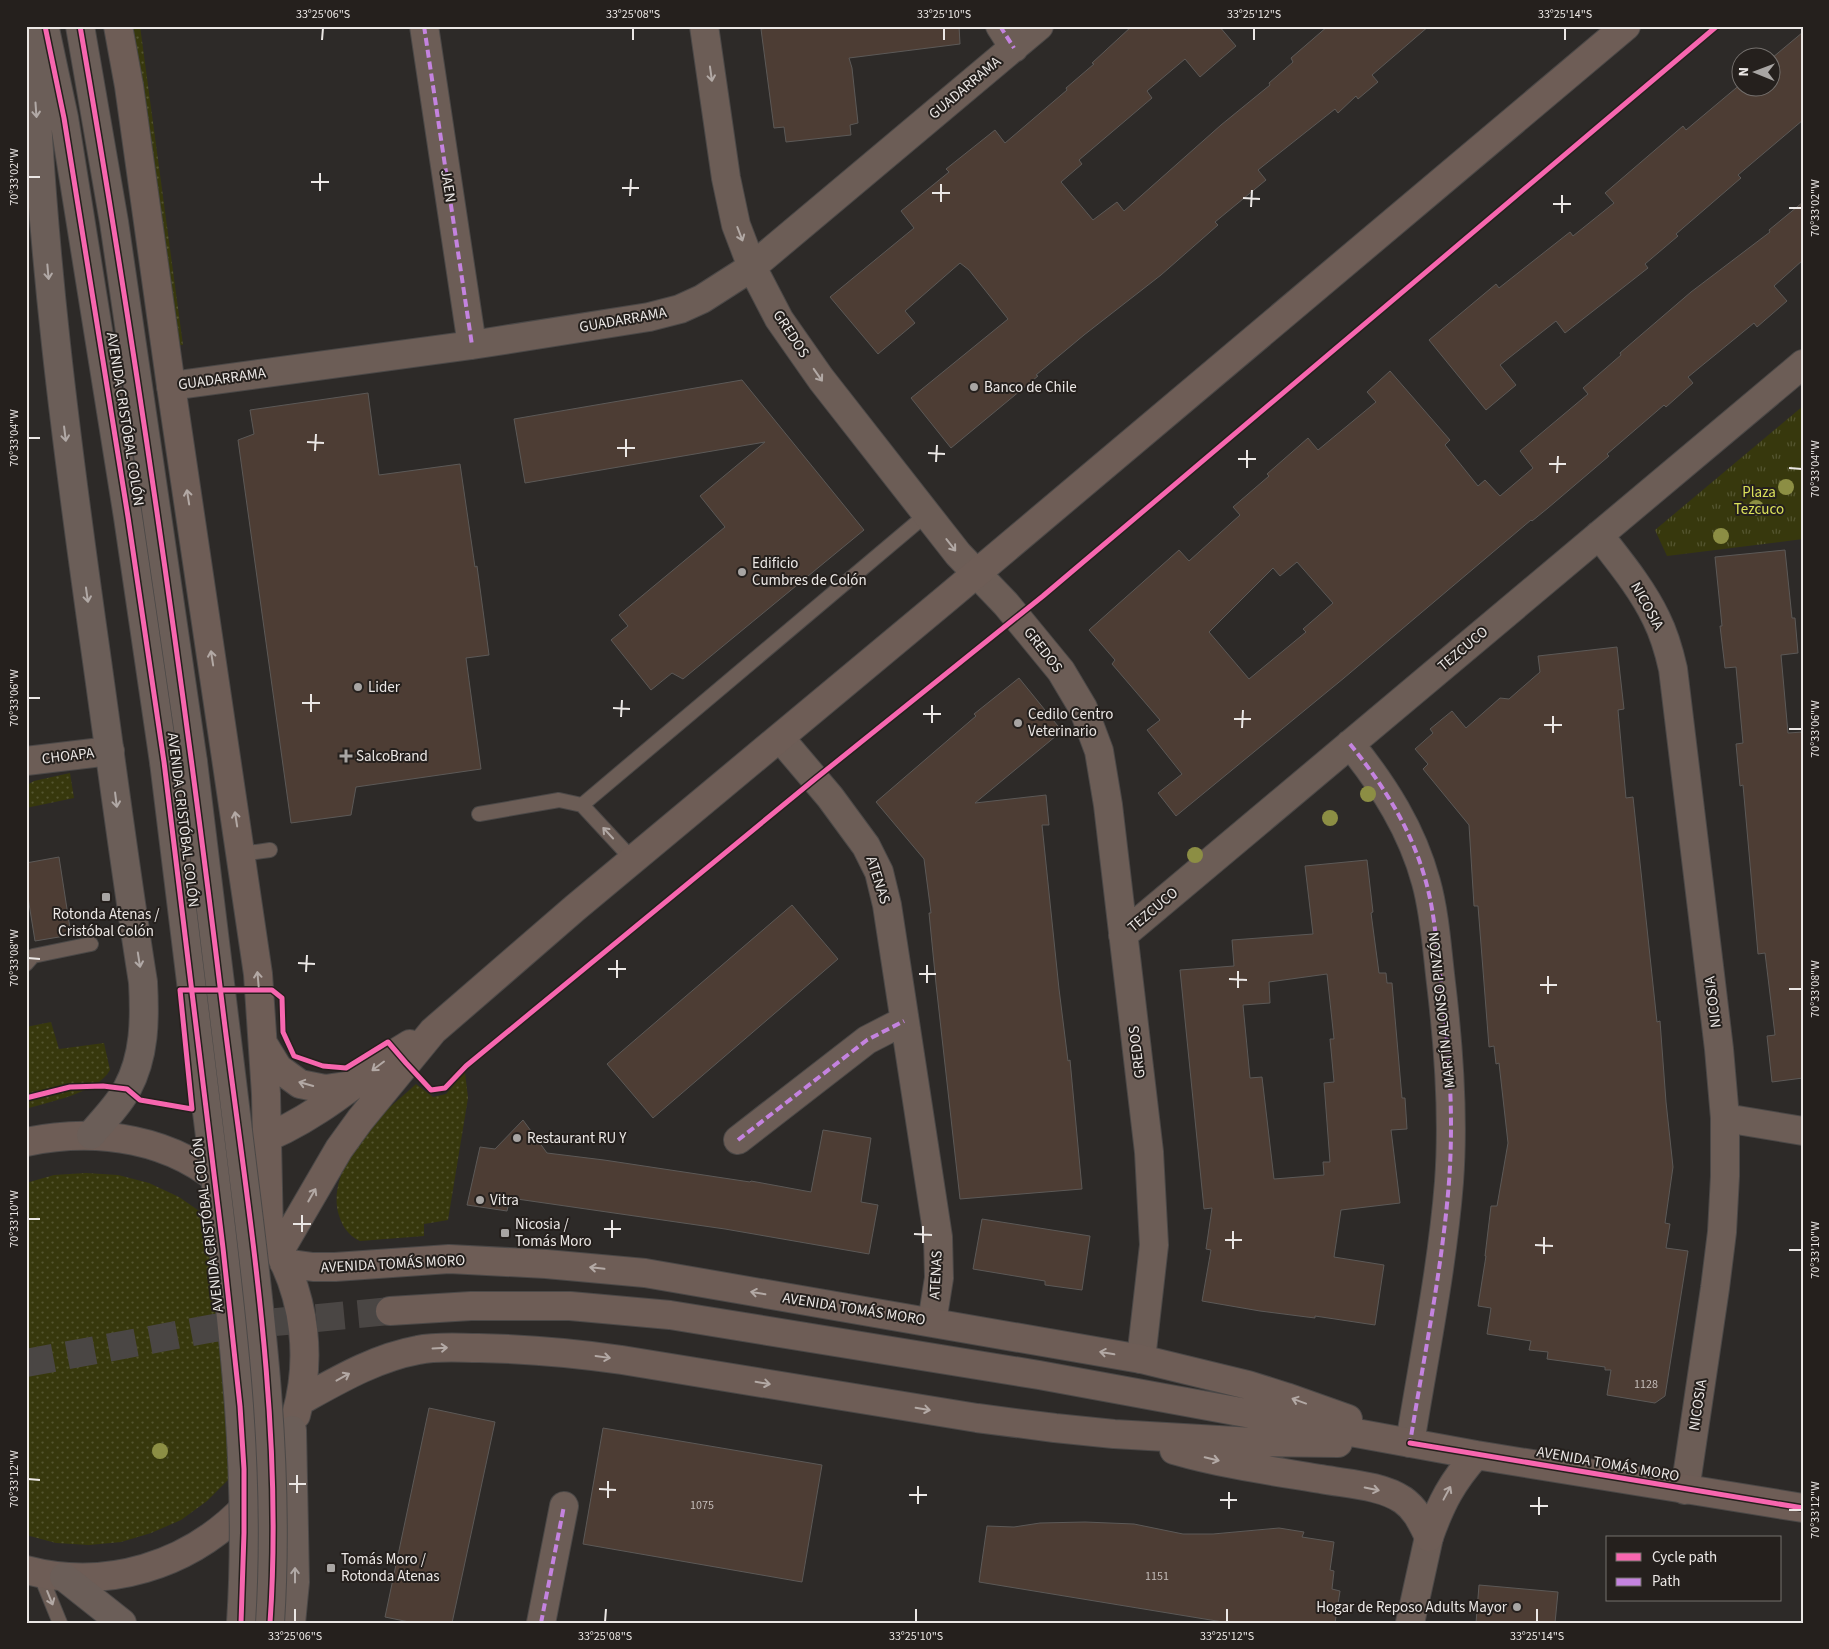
<svg xmlns="http://www.w3.org/2000/svg" width="1829" height="1649" font-family="'Source Sans 3',sans-serif">
	<style>
		.grass { fill: url(#grass-dots) }
		.park { fill: url(#park-tufts) }
		.building { fill: #4d3d34; stroke: #5c5957; fill-rule: evenodd }
		.lines { fill: none; stroke-linecap: round; stroke-linejoin: round }
		.secondary-tunnel { stroke: #4a4644; stroke-width: 28; stroke-dasharray: 28 14; stroke-linecap: butt }
		.lane-casing { stroke: #4b4847; stroke-width: 16 }
		.street-casing { stroke: #4b4847; stroke-width: 30 }
		.secondary-casing { stroke: #4b4847; stroke-width: 30 }
		.primary-casing { stroke: #4b4847; stroke-width: 30 }
		.lane { stroke: #6c5d56; stroke-width: 14 }
		.street { stroke: #6c5d56; stroke-width: 28 }
		.secondary { stroke: #6e5d56; stroke-width: 28 }
		.primary { stroke: #6b5e58; stroke-width: 28 }
		.primary-bridge-casing { stroke: #4b4847; stroke-width: 30; stroke-linecap: butt }
		.primary-bridge { stroke: #6b5e58; stroke-width: 28 }
		.quiet { stroke: #c483df; stroke-width: 4; stroke-dasharray: 8 4; stroke-linecap: butt }
		.cycleway-casing { stroke: #25201d; stroke-width: 8 }
		.cycleway { stroke: #f766af; stroke-width: 5 }
		.tree { fill: #8c8e44 }
		.oneway { stroke: #b2a9a5 }
		.oneway2 { stroke: #b1a9a6 }
		.oneway3 { stroke: #b3a9a5 }
		.ticks { fill: none; stroke: #ebe7e5; stroke-width: 2 }
		.poi-dot { fill: #a8a5a3; stroke: #25201d; stroke-width: 2 }
		.labels { text-anchor: middle; dominant-baseline: central; stroke-width: 4; stroke-linejoin: round; paint-order: stroke }
		.number-label { font-size: 12px; fill: #c4bcb9 }
		.street-label { font-size: 15px; fill: #ebe7e5; stroke: #25201d }
		.poi-label { font-size: 15px; fill: #ebe7e5; stroke: #25201d; text-anchor: start }
		.park-label { font-size: 15px; fill: #dae05a; stroke: #25201d }
		.neatline { fill: none; stroke: #ebe7e5; stroke-width: 2 }
		.ticks-label { font-size: 12px; text-anchor: middle; fill: #ebe7e5 }
	</style>
	<defs>
		<pattern id="grass-dots" width="8" height="8" patternUnits="userSpaceOnUse" patternTransform="scale(1.25)"><rect width="8" height="8" fill="#37380d"/><path d="M2 2h.1M6 6h.1" fill="none" stroke="#545530" stroke-width="1.8" stroke-linecap="round"/></pattern>
		<pattern id="park-tufts" width="24" height="20" patternUnits="userSpaceOnUse" patternTransform="scale(1.25)"><rect width="24" height="20" fill="#37380d"/><path d="M3 7l-1-3M5 7V3M7 7l1-3M15 17l-1-3M17 17v-4M19 17l1-3" fill="none" stroke="#545530"/></pattern>
	</defs>
	<rect width="100%" height="100%" fill="#2d2a28"/>
	<path class="grass" d="M131 26H140L183 345H174Z
		M70 773 74 798 26 808 27 785 34 781Z
		M51 1022 59 1049 104 1043 110 1070C97 1093 51 1101 26 1109V1027Z
		M465 1072 468 1098 448 1220 424 1224V1236L360 1241C348 1236 341 1224 338 1212 331 1184 351 1149 369 1128 383 1112 401 1098 416 1084L433 1097 446 1094Z
		M86 1173 118 1175 149 1183 179 1197 205 1215 228 1238 247 1265 262 1421 248 1451 230 1478 207 1501 181 1520 151 1533 121 1542 89 1545 56 1543 26 1535V1183L54 1175Z"/>
	<path class="park" d="M1803 406V539L1667 556 1655 530Z"/>
	<path class="building" d="M785 26H959L960 44 849 58 852 68 858 123 850 125 851 135 786 142 784 127 774 128 761 29Z
		M1132 26H1219L1236 46 1200 77 1185 59 1147 91 1152 98 1079 160 1082 164 1061 182 1093 220 1117 202 1124 211 1221 125 1270 85 1269 83 1293 62 1291 58 1328 26H1429L1372 75 1378 82 1358 99 1356 96 1338 113 1335 109 1258 170 1266 180 1215 222 1218 225 1161 275 1084 335 1036 375 1038 376 951 448 911 398 1008 319 969 270 960 263 905 311 915 323 878 354 830 297 914 228 901 211 949 172 946 169 995 130 1005 143 1067 90 1066 88 1094 64 1092 63Z
		M1803 32V120L1738 175 1741 178 1676 234 1678 236 1645 264 1648 268 1565 333 1556 321 1500 365 1516 385 1486 410 1429 340 1496 284 1499 288 1570 232 1573 236 1614 203 1605 193 1683 126 1686 130 1742 83V88H1772V58Z
		M1803 202V260L1774 286 1787 301 1757 327 1754 323 1688 377 1693 383 1666 407 1664 405 1607 454 1609 456 1548 508 1532 521 1531 520 1344 678 1176 816 1158 793 1182 774 1147 730 1160 720 1112 664 1115 660 1089 630 1179 550 1189 561 1240 515 1233 507 1269 476 1267 474 1308 438 1318 450 1376 402 1367 392 1390 371 1450 440 1445 445 1478 486 1485 480 1500 496 1533 468 1520 451 1588 394 1583 388 1621 355 1620 353 1691 292 1770 232 1769 230ZM1297 562 1333 603 1303 629 1306 632 1249 679 1209 632 1273 568 1280 576Z
		M742 380 864 530 683 679 672 673 651 690 611 640 628 626 619 615 725 527 700 496 765 442 525 483 514 419Z
		M368 393 379 475 460 464 475 567 477 566 489 655 466 658 481 769 356 787 351 815 291 823 238 440 254 434 250 410Z
		M1785 550 1792 618H1795L1798 653 1781 655 1788 733 1803 732V1078L1772 1082 1767 1036 1775 1035 1765 953 1758 954 1743 785 1740 786 1736 744 1743 743 1736 667 1725 668 1720 626H1722L1715 557Z
		M1617 647 1624 709 1618 710 1626 798 1633 797 1657 1022 1660 1021 1666 1102 1673 1167 1665 1223 1670 1224 1666 1248 1688 1251 1665 1396 1655 1403 1607 1395 1611 1370H1605V1367L1547 1359 1548 1352 1529 1350 1531 1341 1487 1334 1491 1308 1478 1306 1486 1256H1485L1491 1206H1497L1508 1143 1499 1063 1496 1064 1494 1046 1489 1047 1478 906H1474L1469 825 1423 769 1428 764 1415 749 1433 733 1430 729 1452 711 1466 728 1500 698 1509 699 1540 672 1538 656Z
		M1019 678 1062 731 975 803 1046 795 1049 825H1042L1059 989 1068 1061 1070 1060 1082 1189 960 1199 936 984 929 913H931L924 859 876 802 976 716 974 714Z
		M59 857 71 935 35 941 26 885V863Z
		M1367 860 1373 912 1371 913 1379 973H1386L1387 983H1392L1402 1098H1405L1407 1129 1391 1130 1400 1203 1341 1210 1334 1257 1384 1265 1375 1325 1315 1316V1318L1260 1311 1202 1301 1211 1250 1206 1249 1212 1208 1204 1209 1180 970 1234 966 1232 940 1313 934 1305 866ZM1327 974 1334 1039H1330L1334 1082 1324 1083 1330 1162H1323L1324 1175 1274 1179 1262 1077 1250 1078 1243 1005 1270 1003 1269 982Z
		M792 905 838 959 653 1118 607 1064Z
		M523 1120 547 1153 604 1160 750 1182 751 1181 811 1192 823 1130 871 1138 861 1202 878 1205 869 1254 725 1229 510 1198 507 1211 467 1205 480 1147 495 1149Z
		M982 1219 1090 1236 1082 1290 1045 1285V1281L973 1269Z
		M429 1408 495 1422 452 1623H414L385 1617Z
		M603 1428 822 1465 802 1582 583 1544Z
		M1085 1522 1134 1524 1183 1534H1213L1279 1528 1304 1532 1302 1537 1334 1542 1330 1570 1334 1571 1332 1589 1340 1591 1335 1623H1229L979 1582 987 1526 1014 1527 1040 1523Z
		M1479 1585 1558 1592 1555 1623H1476Z"/>
	<g class="lines">
		<path class="secondary-tunnel" d="M26 1363 214 1328 390 1311"/>
		<g class="lane-casing">
			<path id="lane" d="M582 805 927 514
				M479 814 559 800 582 805 633 860
				M241 854 270 850
				M26 964 33 956 91 944
				M40 1574 60 1623"/>
		</g>
		<g class="street-casing">
			<path id="street" d="M424 26 472 345
				M704 26 726 178 736 225 752 267 779 319 821 379 958 554 1006 604 1061 671 1083 708 1099 751 1108 805 1149 1152 1154 1245 1141 1359
				M1000 26 1014 48
				M171 386 472 345 649 317 680 309 702 299 752 267 1039 26
				M1599 535C1619 561 1641 587 1656 618 1664 634 1669 651 1673 669L1719 1049 1725 1118V1176L1722 1232 1715 1288 1685 1490
				M780 738 830 797 866 846 879 872 887 905 938 1237 939 1278 932 1322
				M1350 744C1384 786 1412 830 1426 882 1435 914 1437 950 1441 983 1449 1049 1454 1115 1449 1182 1442 1270 1424 1356 1410 1443
				M26 761 110 751
				M1123 935 1803 364
				M1725 1118 1803 1131
				M738 1140 867 1040 904 1021
				M541 1623 564 1506
				M1410 1623 1429 1537"/>
		</g>
		<g class="secondary-casing">
			<path id="secondary" d="M118 26 129 86 171 386 258 974 266 1094 269 1235
				M264 1045 278 1068 300 1084 325 1089 353 1085
				M26 1142C97 1127 175 1138 229 1190
				M253 1143C307 1124 352 1086 397 1052L410 1044
				M278 1250C305 1300 312 1360 296 1415
				M279 1252 339 1149 360 1120 433 1031 575 908 946 599 1626 26
				M284 1263 313 1267H335L449 1259 546 1264 645 1273 1141 1359 1248 1385 1286 1397 1348 1419
				M390 1311 471 1306H570L670 1315 1039 1375 1476 1455 1803 1508
				M300 1401C338 1380 375 1358 418 1350 437 1346 459 1348 479 1348 527 1349 574 1353 622 1360L977 1418 1055 1428 1114 1434 1253 1442 1338 1443
				M1174 1450C1222 1464 1272 1471 1321 1479 1347 1484 1381 1485 1403 1500 1416 1509 1422 1523 1429 1537
				M1429 1537C1441 1503 1452 1482 1476 1455
				M26 1570C106 1591 189 1566 246 1506 259 1492 269 1475 279 1459"/>
		</g>
		<g class="primary-casing">
			<path id="primary" d="M33 26C39 239 67 450 97 661 112 768 126 876 143 982 145 1019 145 1056 127 1089 118 1106 103 1120 91 1135
				M80 26 114 222 193 762
				M45 29 64 118 128 517 164 762
				M64 1577 122 1623
				M291 1623 295 1582 292 1430"/>
		</g>
		<use href="#lane" class="lane"/>
		<use href="#street" class="street"/>
		<use href="#secondary" class="secondary"/>
		<use href="#primary" class="primary"/>
		<g class="primary-bridge-casing">
			<path id="primary-bridge" d="M164 762C181 901 198 1039 215 1177 233 1327 251 1471 241 1623
				M193 762C210 899 226 1035 243 1172 262 1322 280 1472 270 1623"/>
		</g>
		<use href="#primary-bridge" class="primary-bridge"/>
		<path class="quiet" d="M424 26 472 345
			M1000 26 1014 48
			M1350 744C1384 786 1412 830 1426 882 1435 914 1437 950 1441 983 1449 1049 1454 1115 1449 1182 1442 1270 1424 1356 1410 1443
			M738 1140 867 1040 904 1021
			M541 1623 564 1506"/>
		<g class="cycleway-casing">
			<path id="cycleway" d="M45 26 64 118 128 517 164 762 223 1248 240 1406 244 1469V1533L241 1623
				M80 26C137 356 184 687 224 1019 249 1219 284 1421 270 1623
				M26 1098 70 1087 103 1086 127 1089 140 1100 192 1109 180 990H272L282 998 283 1032 294 1056 323 1066 346 1068 388 1042 406 1063 431 1090 445 1088 466 1066 815 779 1043 596 1717 26
				M1410 1443 1803 1508"/>
		</g>
		<use href="#cycleway" class="cycleway"/>
	</g>
	<g class="tree">
		<circle cx="1786" cy="487" r="8"/>
		<circle cx="1756" cy="508" r="8"/>
		<circle cx="1721" cy="536" r="8"/>
		<circle cx="1368" cy="794" r="8"/>
		<circle cx="1330" cy="818" r="8"/>
		<circle cx="1195" cy="855" r="8"/>
		<circle cx="160" cy="1451" r="8"/>
	</g>
	<defs><path id="oneway-shaft" d="M-6 0H5M1.5-3L5.5 0L1.5 3" fill="none" stroke-width="1.6" stroke-linecap="round" stroke-linejoin="round" transform="scale(1.25)"/></defs>
	<g class="oneway">
		<use href="#oneway-shaft" transform="translate(711 74) rotate(82)"/>
		<use href="#oneway-shaft" transform="translate(740 234) rotate(69)"/>
		<use href="#oneway-shaft" transform="translate(818 375) rotate(55)"/>
		<use href="#oneway-shaft" transform="translate(951 545) rotate(52)"/>
		<use href="#oneway-shaft" transform="translate(608 833) rotate(-133)"/>
		<use href="#oneway-shaft" transform="translate(50 1598) rotate(68)"/>
	</g>
	<g class="oneway2">
		<use href="#oneway-shaft" transform="translate(36 110) rotate(86)"/>
		<use href="#oneway-shaft" transform="translate(48 272) rotate(85)"/>
		<use href="#oneway-shaft" transform="translate(65 434) rotate(83)"/>
		<use href="#oneway-shaft" transform="translate(87 595) rotate(82)"/>
		<use href="#oneway-shaft" transform="translate(116 800) rotate(83)"/>
		<use href="#oneway-shaft" transform="translate(139 960) rotate(81)"/>
		<use href="#oneway-shaft" transform="translate(295 1575) rotate(-90)"/>
	</g>
	<g class="oneway3">
		<use href="#oneway-shaft" transform="translate(188 497) rotate(-99)"/>
		<use href="#oneway-shaft" transform="translate(212 658) rotate(-99)"/>
		<use href="#oneway-shaft" transform="translate(236 819) rotate(-99)"/>
		<use href="#oneway-shaft" transform="translate(258 979) rotate(-95)"/>
		<use href="#oneway-shaft" transform="translate(378 1066) rotate(143)"/>
		<use href="#oneway-shaft" transform="translate(306 1084) rotate(-164)"/>
		<use href="#oneway-shaft" transform="translate(312 1195) rotate(-60)"/>
		<use href="#oneway-shaft" transform="translate(597 1268) rotate(-174)"/>
		<use href="#oneway-shaft" transform="translate(758 1293) rotate(-170)"/>
		<use href="#oneway-shaft" transform="translate(440 1348) rotate(-3)"/>
		<use href="#oneway-shaft" transform="translate(1107 1353) rotate(-170)"/>
		<use href="#oneway-shaft" transform="translate(603 1357) rotate(8)"/>
		<use href="#oneway-shaft" transform="translate(343 1377) rotate(-29)"/>
		<use href="#oneway-shaft" transform="translate(763 1383) rotate(9)"/>
		<use href="#oneway-shaft" transform="translate(1299 1401) rotate(-160)"/>
		<use href="#oneway-shaft" transform="translate(923 1409) rotate(9)"/>
		<use href="#oneway-shaft" transform="translate(1212 1459) rotate(13)"/>
		<use href="#oneway-shaft" transform="translate(1372 1489) rotate(12)"/>
		<use href="#oneway-shaft" transform="translate(1447 1493) rotate(-62)"/>
	</g>
	<path class="ticks" d="M322 40 323 28M633 40V28M944 40V28M1254 40V28M1565 40V28M28 177H40M311 182H329M622 188H639M320 191V173M932 193H950M630 196 631 179M1243 198 1260 199M941 202V184M1553 204H1571M1251 207 1252 190M1789 208H1802M1562 213V195M28 438H40M307 442 324 443M617 448H635M315 451 316 434M928 453 945 454M626 457V439M1238 459H1256M936 462 937 445M1549 464H1566M1247 468V450M1789 468 1802 469M1557 473 1558 456M28 698H40M302 703H320M613 708 630 709M311 712V694M923 714H941M621 717 622 700M1234 719H1251M932 723V705M1544 725H1562M1242 728 1243 710M1789 729H1802M1553 733V716M28 958 40 959M298 963 315 964M608 969H626M306 972 307 955M919 974H936M617 978V960M1229 979 1247 980M927 983V965M1540 985H1557M1238 988V971M1789 989H1802M1548 994V976M28 1219H40M293 1224H311M604 1229H621M302 1232V1215M914 1234 932 1235M612 1238V1220M1225 1240H1242M923 1243V1226M1535 1245 1553 1246M1233 1249V1231M1789 1250H1802M1544 1254V1237M28 1479 40 1480M289 1484H306M599 1489 616 1490M297 1493V1475M909 1495H927M608 1498V1481M1220 1500H1237M918 1504V1486M1530 1506H1548M1229 1509V1492M1789 1510H1802M1539 1515V1497M295 1622V1609M605 1622 606 1609M916 1622V1609M1227 1622V1609M1537 1622V1609"/>
	<g class="poi-dot">
		<circle cx="974" cy="387" r="5"/>
		<circle cx="742" cy="572" r="5"/>
		<circle cx="358" cy="687" r="5"/>
		<circle cx="1018" cy="723" r="5"/>
		<path d="M343.5 748.5h5v5h5v5h-5v5h-5v-5h-5v-5h5z"/>
		<rect x="101" y="892" width="10" height="10" rx="2.5"/>
		<circle cx="517" cy="1138" r="5"/>
		<circle cx="480" cy="1200" r="5"/>
		<rect x="500" y="1228" width="10" height="10" rx="2.5"/>
		<rect x="326" y="1563" width="10" height="10" rx="2.5"/>
		<circle cx="1517" cy="1607" r="5"/>
	</g>
	<g class="labels">
		<g class="number-label">
			<text x="1646" y="1384">1128</text>
			<text x="702" y="1505">1075</text>
			<text x="1157" y="1576">1151</text>
		</g>
		<g class="street-label">
			<text transform="translate(965 88) rotate(-40)">GUADARRAMA</text>
			<text transform="translate(448 186) rotate(81)">JAEN</text>
			<text transform="translate(623 320) rotate(-10)">GUADARRAMA</text>
			<text transform="translate(791 334) rotate(57)">GREDOS</text>
			<text transform="translate(222 379) rotate(-8)">GUADARRAMA</text>
			<text transform="translate(125 419) rotate(81)">AVENIDA CRISTÓBAL COLÓN</text>
			<text transform="translate(1647 606) rotate(61)">NICOSIA</text>
			<text transform="translate(1463 649) rotate(-40)">TEZCUCO</text>
			<text transform="translate(1043 650) rotate(52)">GREDOS</text>
			<text transform="translate(68 756) rotate(-7)">CHOAPA</text>
			<text transform="translate(183 820) rotate(83)">AVENIDA CRISTÓBAL COLÓN</text>
			<text transform="translate(878 880) rotate(72)">ATENAS</text>
			<text transform="translate(1153 910) rotate(-40)">TEZCUCO</text>
			<text transform="translate(1713 1002) rotate(-97)">NICOSIA</text>
			<text transform="translate(1442 1010) rotate(-96)">MARTÍN ALONSO PINZÓN</text>
			<text transform="translate(1137 1052) rotate(-97)">GREDOS</text>
			<text transform="translate(208 1225) rotate(-97)">AVENIDA CRISTÓBAL COLÓN</text>
			<text transform="translate(393 1264) rotate(-3)">AVENIDA TOMÁS MORO</text>
			<text transform="translate(936 1275) rotate(-87)">ATENAS</text>
			<text transform="translate(854 1309) rotate(9)">AVENIDA TOMÁS MORO</text>
			<text transform="translate(1698 1405) rotate(-81)">NICOSIA</text>
			<text transform="translate(1608 1464) rotate(10)">AVENIDA TOMÁS MORO</text>
		</g>
		<g class="poi-label">
			<text x="984" y="387">Banco de Chile</text>
			<text x="752" y="563">Edificio<tspan x="752" dy="17">Cumbres de Colón</tspan></text>
			<text x="368" y="687">Lider</text>
			<text x="1028" y="714">Cedilo Centro<tspan x="1028" dy="17">Veterinario</tspan></text>
			<text x="356" y="756">SalcoBrand</text>
			<text x="106" y="914" text-anchor="middle">Rotonda Atenas /<tspan x="106" dy="17">Cristóbal Colón</tspan></text>
			<text x="527" y="1138">Restaurant RU Y</text>
			<text x="490" y="1200">Vitra</text>
			<text x="515" y="1224">Nicosia /<tspan x="515" dy="17">Tomás Moro</tspan></text>
			<text x="341" y="1559">Tomás Moro /<tspan x="341" dy="17">Rotonda Atenas</tspan></text>
			<text x="1507" y="1607" text-anchor="end">Hogar de Reposo Adults Mayor</text>
		</g>
		<g class="park-label">
			<text x="1759" y="492">Plaza<tspan x="1759" dy="17">Tezcuco</tspan></text>
		</g>
	</g>
	<rect width="1829" height="1649" fill="none" stroke="#25201d" stroke-width="55"/>
	<rect x="1606" y="1536" width="175" height="65" fill="#25201d" stroke="#74706d"/>
	<rect x="1616" y="1553" width="25" height="8" fill="#f766af" stroke="#74706d"/>
	<text x="1652" y="1562" font-size="15" fill="#ebe7e5">Cycle path</text>
	<rect x="1616" y="1578" width="25" height="8" fill="#c483df" stroke="#74706d"/>
	<text x="1652" y="1586" font-size="15" fill="#ebe7e5">Path</text>
	<g transform="translate(1756 72) rotate(271)"><circle r="24" fill="#25201d" stroke="#74706d"/>
	<path d="M0-4L9 19L0 12L-9 19Z" fill="#a8a5a3"/>
	<text y="-8" font-size="14" font-weight="bold" text-anchor="middle" fill="#ebe7e5">N</text>
	</g>
	<rect x="28" y="28" width="1774" height="1594" class="neatline"/>
	<g class="ticks-label">
		<text x="323" y="18">33°25'06"S</text>
		<text x="633" y="18">33°25'08"S</text>
		<text x="944" y="18">33°25'10"S</text>
		<text x="1254" y="18">33°25'12"S</text>
		<text x="1565" y="18">33°25'14"S</text>
		<text transform="translate(14 177) rotate(-90)" y="4">70°33'02"W</text>
		<text transform="translate(1815 208) rotate(-90)" y="4">70°33'02"W</text>
		<text transform="translate(14 438) rotate(-90)" y="4">70°33'04"W</text>
		<text transform="translate(1815 469) rotate(-90)" y="4">70°33'04"W</text>
		<text transform="translate(14 698) rotate(-90)" y="4">70°33'06"W</text>
		<text transform="translate(1815 729) rotate(-90)" y="4">70°33'06"W</text>
		<text transform="translate(14 958) rotate(-90)" y="4">70°33'08"W</text>
		<text transform="translate(1815 989) rotate(-90)" y="4">70°33'08"W</text>
		<text transform="translate(14 1219) rotate(-90)" y="4">70°33'10"W</text>
		<text transform="translate(1815 1250) rotate(-90)" y="4">70°33'10"W</text>
		<text transform="translate(14 1479) rotate(-90)" y="4">70°33'12"W</text>
		<text transform="translate(1815 1510) rotate(-90)" y="4">70°33'12"W</text>
		<text x="295" y="1640">33°25'06"S</text>
		<text x="605" y="1640">33°25'08"S</text>
		<text x="916" y="1640">33°25'10"S</text>
		<text x="1227" y="1640">33°25'12"S</text>
		<text x="1537" y="1640">33°25'14"S</text>
	</g>
</svg>
